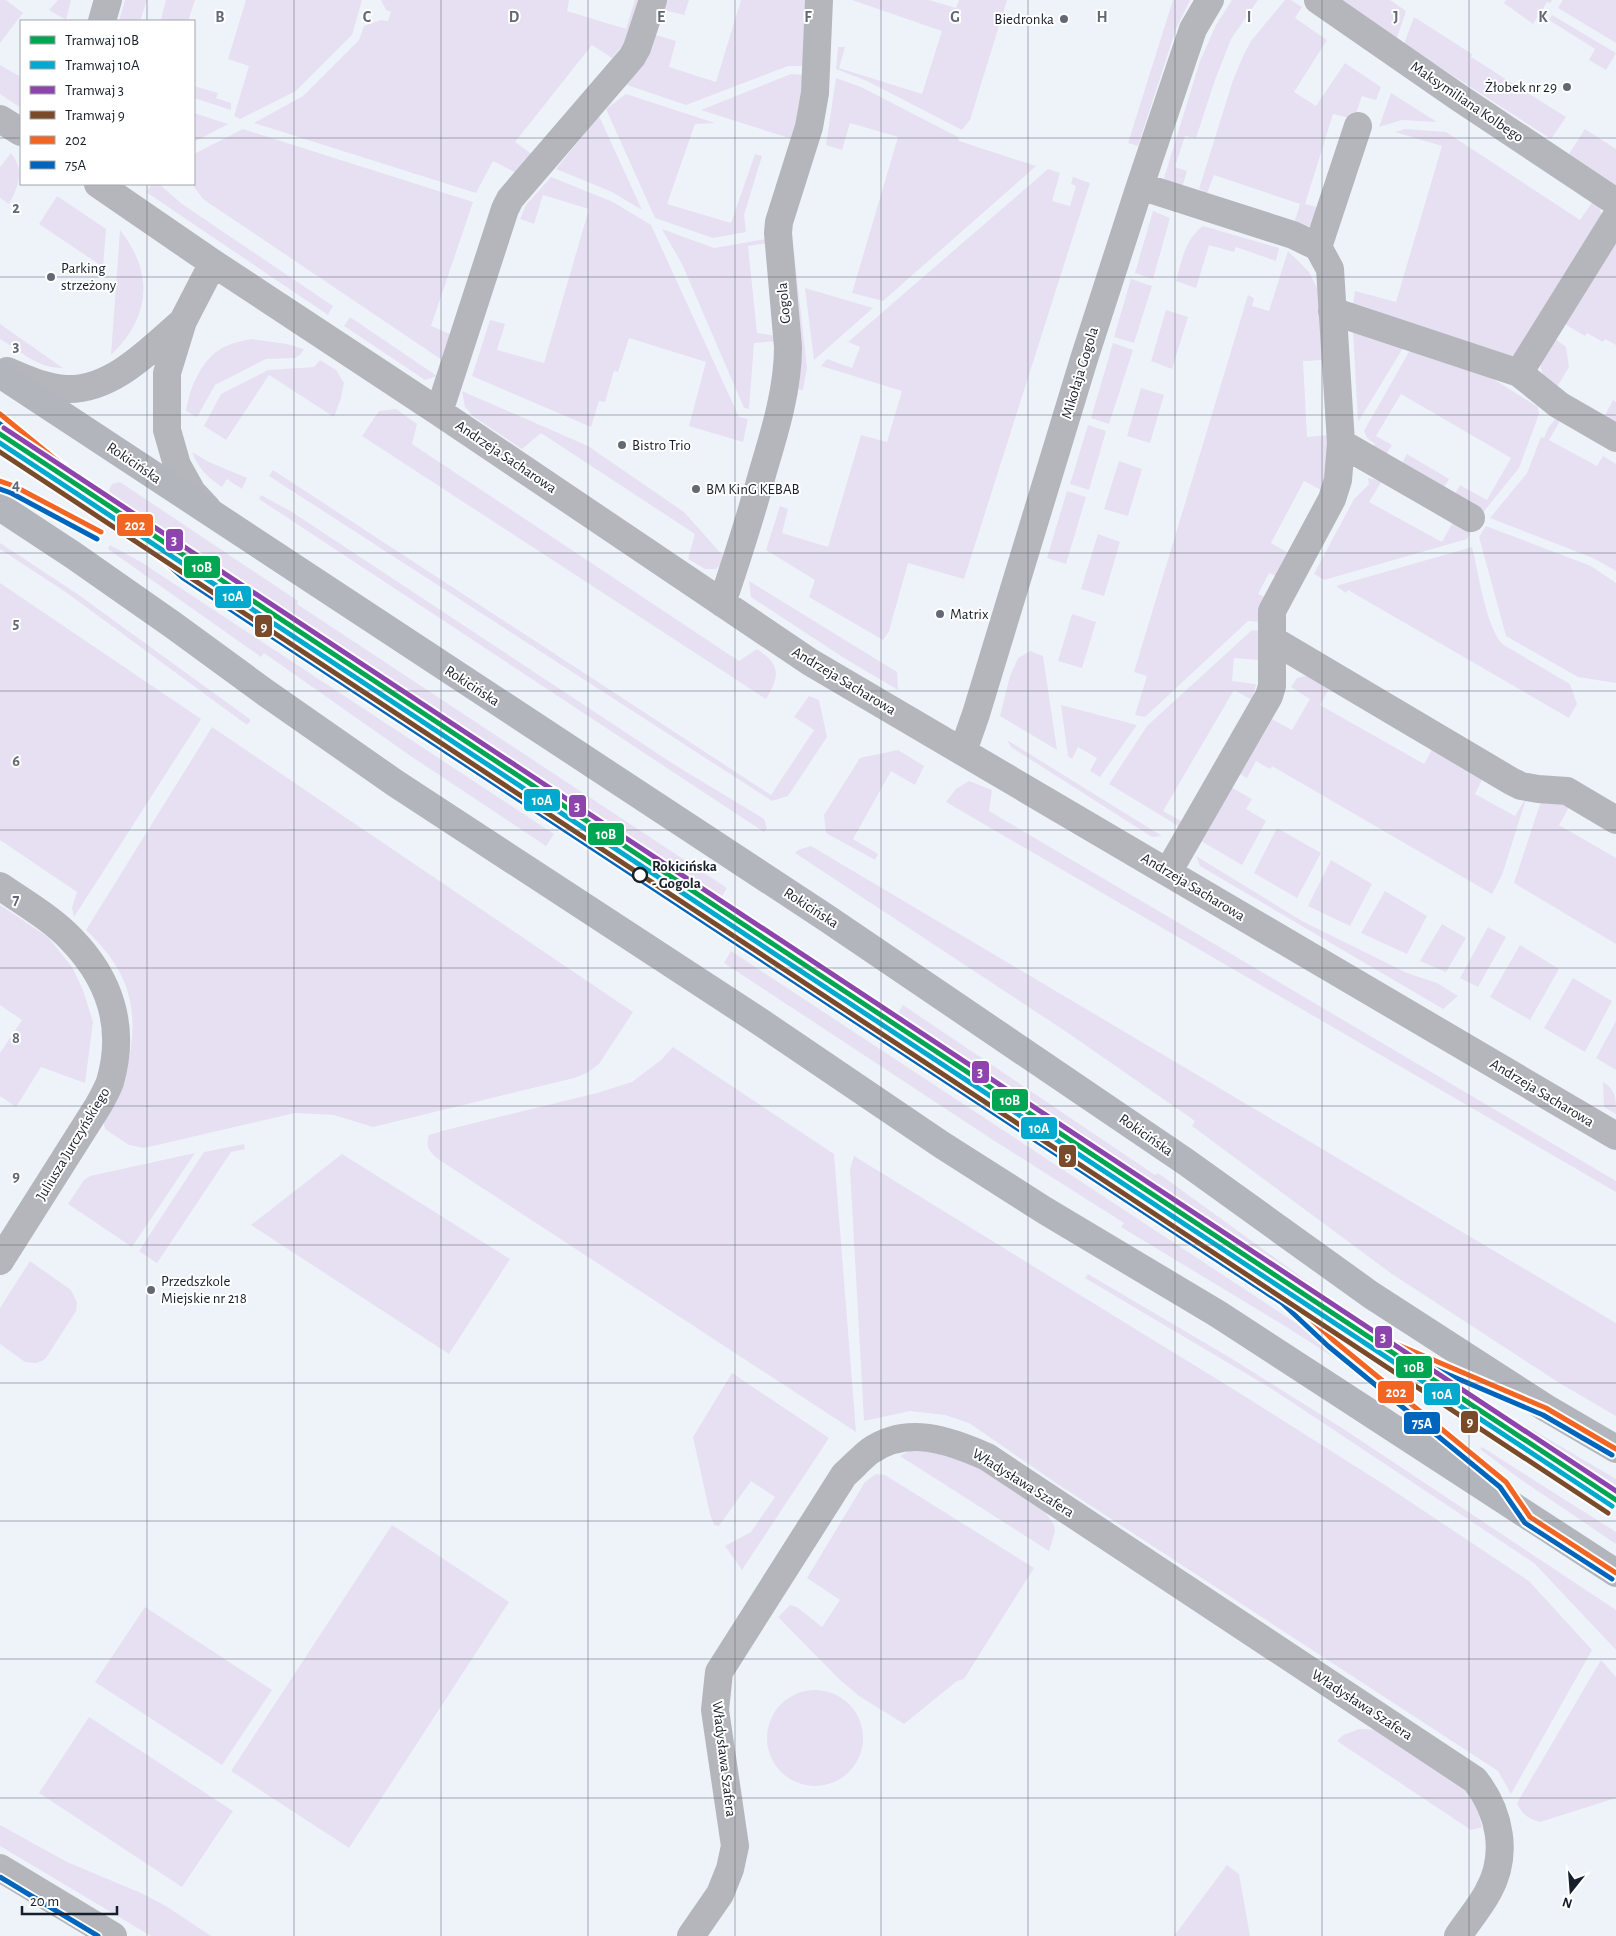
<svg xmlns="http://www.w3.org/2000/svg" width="1616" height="1936" font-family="'Alegreya Sans',sans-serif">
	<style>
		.green { fill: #e6e0f2 }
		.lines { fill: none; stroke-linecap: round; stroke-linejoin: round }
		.minor { stroke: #b4b6bc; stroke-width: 28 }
		.tertiary { stroke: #b4b6bc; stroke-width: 28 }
		.secondary { stroke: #b2b6bc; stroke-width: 28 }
		.bus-1-casing { stroke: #fff; stroke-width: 9 }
		.bus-2-casing { stroke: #fff; stroke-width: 9 }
		.bus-1 { stroke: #f26522; stroke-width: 5 }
		.bus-2 { stroke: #0065bd; stroke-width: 5 }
		.tram-1-casing { stroke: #fff; stroke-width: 9 }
		.tram-2-casing { stroke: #fff; stroke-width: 9 }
		.tram-3-casing { stroke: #fff; stroke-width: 9 }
		.tram-4-casing { stroke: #fff; stroke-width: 9 }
		.tram-1 { stroke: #00a651; stroke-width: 5 }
		.tram-2 { stroke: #00a9ce; stroke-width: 5 }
		.tram-3 { stroke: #8e44ad; stroke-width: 5 }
		.tram-4 { stroke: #7a4b2a; stroke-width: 5 }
		.grid { fill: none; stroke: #626973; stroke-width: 1; stroke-opacity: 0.55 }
		.poi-dot { fill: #626973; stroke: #fff; stroke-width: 2 }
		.stop-dot { fill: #fff; stroke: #171f2a; stroke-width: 2.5 }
		.labels { text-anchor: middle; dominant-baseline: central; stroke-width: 4; stroke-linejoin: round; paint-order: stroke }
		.poi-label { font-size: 15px; fill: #171f2a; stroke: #fff; text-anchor: start }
		.street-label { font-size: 15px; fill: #171f2a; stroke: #fff }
		.stop-label { font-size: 15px; font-weight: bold; fill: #171f2a; stroke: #fff; text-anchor: start }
		.grid-label { font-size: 16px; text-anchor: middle; font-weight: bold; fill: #626973; stroke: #fff; stroke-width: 4; stroke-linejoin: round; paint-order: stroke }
		.line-badge { stroke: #fff; stroke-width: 2 }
		.badge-label { font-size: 14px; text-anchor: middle; font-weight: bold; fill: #fff }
	</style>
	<rect width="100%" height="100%" fill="#eef3fa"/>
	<path class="green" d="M0 0H6L23 13 0 43Z
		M58 0H71L66 20 49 10Z
		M125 0H147L140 21H119Z
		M166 0H195L188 21H169L161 19Z
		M246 0H362L352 35 296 91 240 119 234 116 249 66 228 59Z
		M381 0H569L567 11 626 29 635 0H643L634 32 612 58 592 45 515 142 533 155 518 174 493 161 476 193 254 123 303 96 359 40 364 26 381 20 388 21 391 12 386 10Z
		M664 0H689L684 15 661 9Z
		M741 0H809L806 66H788L686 105 627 85 642 62 652 34 676 41 669 67 716 82Z
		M852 0H929L956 8 959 0H1007L970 120 962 130 867 81 836 69 838 47H845L839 68 922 94 942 31Z
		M1173 0H1190L1176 29 1138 146 1128 143Z
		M1232 0H1258L1231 39 1215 80 1196 138 1185 136 1175 167 1187 171 1181 191 1173 187 1164 178 1200 61 1216 25Z
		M1285 0H1291L1302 7 1295 18 1327 40 1294 92 1316 106 1345 63 1381 87 1376 100 1362 96 1354 119 1333 114 1305 204 1325 209 1316 224 1303 228 1293 227 1300 204 1214 175 1207 193 1199 189 1233 80 1244 54 1251 41Z
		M1342 0H1390L1406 11 1397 38Z
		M1506 0H1552L1550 3 1547 2 1533 24 1504 3Z
		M1563 0H1616V43L1558 8Z
		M1552 15 1616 53 1606 70 1589 60 1595 49 1549 20Z
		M1414 17 1472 54 1471 57 1566 117 1551 139 1404 44Z
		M0 65 21 77V108L0 94Z
		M791 74 808 75 795 140 701 110Z
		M836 78 861 87 958 137 959 141 1036 166 883 301 852 293 898 137 850 123 842 150 826 145Z
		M194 86 218 93 216 98 231 103V110L194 98Z
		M1391 93 1437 122 1402 120 1379 127Z
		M626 94 715 123 695 124 667 204 731 223 755 154 762 156 744 215 746 232 713 238 655 218 606 109Z
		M194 113 228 124 194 142Z
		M599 116 642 210 612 192 556 169Z
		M243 129 473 202 431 326 455 336 445 362 203 199 192 184H194V154Z
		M1405 129 1446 132 1580 220 1593 201 1600 206 1601 214 1603 216 1516 356H1497L1352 310 1355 291 1396 302 1442 146 1395 132Z
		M1585 129 1616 149V185L1569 154Z
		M11 153C25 171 19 185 9 204L0 198V167Z
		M1048 169 1060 173 1052 201 1070 206 1076 186 1071 184 1073 177 1090 183 964 579 908 563 889 631 883 640 809 597 815 580 766 550 780 506 788 509 782 533 828 547 861 435 887 442 902 391 821 366 827 359 852 368 860 347 848 342Z
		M551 177 613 202 651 225 739 417 748 419 743 442 689 426 706 362 629 338 618 372 614 371 605 402 599 401 591 427 472 376 490 320 505 324 497 350 544 363 589 209 543 195 534 224 520 219 526 205Z
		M152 184H159L182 204 333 306 328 315 146 192Z
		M57 196 106 229 103 267 39 224Z
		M1153 211 1170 218 1153 279 1135 273Z
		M1203 226 1279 248 1276 261 1236 247 1234 252 1209 245 1196 288 1176 281C1182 260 1185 239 1203 226Z
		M662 229 714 248 766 239 768 243 748 246 757 333 776 336 777 341 754 343 749 409 744 408 682 264Z
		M120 230C154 273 151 317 111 355Z
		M1616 234V345L1605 339 1603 342 1587 333 1585 336 1563 323Z
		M1288 251 1309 272 1321 296 1325 360 1303 361 1307 437 1329 435 1325 492 1304 481 1271 543 1292 555 1279 577 1269 573 1258 594 1267 598 1261 622 1248 621 1145 717 1135 715 1147 676 1134 672 1248 295 1254 298 1252 306 1269 311Z
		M794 252 807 368 803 390 795 389 787 256Z
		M1131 279 1152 286 1134 343 1114 337Z
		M805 288 873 308 814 360Z
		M1166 310 1188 317 1172 369 1151 361Z
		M350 317 437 376 425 380 344 326Z
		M0 324 63 368C39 369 20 351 0 339Z
		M1353 332 1403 348 1358 422Z
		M1554 338 1566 347 1569 367 1554 392C1535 366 1538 365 1554 338Z
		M251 339 287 344 304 349 301 354 295 358 266 359 215 385 197 417 186 411C190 387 201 359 224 347 232 343 242 341 251 339Z
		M1113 343 1133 350 1109 424 1091 418Z
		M1410 350 1482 372 1538 407 1539 414 1519 468 1481 515 1453 498 1460 485 1487 500 1511 458 1401 394 1376 436 1392 445 1384 458 1372 451 1375 444 1367 438 1364 431Z
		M320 360 336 370 344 383 341 398 334 417 269 375 226 440 204 426 221 394 268 370 314 367Z
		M1141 388 1164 395 1150 443 1127 436Z
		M462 391 588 446 684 512 726 559 716 569H705L688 559 695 534 541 433 522 449 474 417 465 407Z
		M1613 400 1616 402V429L1602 421Z
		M396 409 417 424 412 444 739 661 757 649C781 665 780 676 766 699L362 436 379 411Z
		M1555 419 1560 421 1549 440 1597 466 1603 456 1616 464V571L1593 558 1490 518 1527 473 1541 437 1544 438 1548 428Z
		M1088 425 1106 431 1089 490 1070 484Z
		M192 452 209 462 247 478 242 489 227 479 222 487C208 478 198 468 192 452Z
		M1407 454 1449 479 1441 492 1400 467Z
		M1119 461 1142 469 1128 516 1104 509Z
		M273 470 771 795 814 730 794 717 809 696 819 700 827 737 788 796 772 801 269 476Z
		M1368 478 1382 481 1369 502 1442 542 1453 522 1471 532 1467 539 1324 580 1314 574 1354 499 1369 484Z
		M120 482 298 601 297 604 727 888 718 902 163 535 111 493 109 490 112 484Z
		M1067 491 1086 497 1066 564 1047 558Z
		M261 495 292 512 675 765 764 819 767 828 764 832 259 499Z
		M1486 526 1591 566 1616 583V683L1578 677 1506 636 1479 537Z
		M1098 534 1120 542 1104 596 1081 589Z
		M0 543 76 593 251 720 247 725 67 593 0 549Z
		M110 545 141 562 554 834 546 846 412 757 264 653 261 657 108 549Z
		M1472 547C1479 574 1485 623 1502 644L1570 684 1577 704 1569 718 1348 590 1346 593 1336 586Z
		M749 581 897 672 898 690 844 658 751 597Z
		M0 583 201 719 74 917 72 908 77 892 0 840Z
		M1072 614 1096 622 1082 668 1058 661Z
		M1252 630 1261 631 1258 660 1234 658 1232 681 1256 684 1252 700 1234 690 1163 811 1183 822 1180 827 1109 784 1147 726Z
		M1030 651 1043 656 1057 750 1000 716 1010 676 1018 658Z
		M1305 676 1314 678 1330 687 1320 705 1424 764 1434 746 1484 776 1475 794 1515 816 1527 796 1502 875 1492 894 1272 766 1270 769 1256 761 1247 778 1240 774 1272 719 1292 730 1310 699 1291 687 1297 678Z
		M1061 705 1137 725 1100 777 1090 771 1097 758 1078 747 1072 759 1068 756Z
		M212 727 633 1012 599 1064 587 1073 574 1078 373 1127 334 1115 295 1113 144 1148 129 1145 105 1129 103 1120C108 1112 115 1103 119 1094 125 1082 128 1067 130 1054 139 1001 124 966 86 930Z
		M1007 740 1162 836 1152 837 1011 747Z
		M898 750 924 766 915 785 891 771 853 839 878 854 875 860 826 833 824 815 860 758Z
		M969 781 992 790 989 811 1616 1181V1192L946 802 956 789Z
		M1231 787 1252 799 1246 809 1266 821 1242 865 1201 841Z
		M1542 798 1571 804 1559 825 1616 858V944L1514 883Z
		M1277 828 1321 853 1297 898 1254 873Z
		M811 846 1616 1323V1416L1561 1384 1392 1274 1192 1126 1195 1121 1065 1031 795 853 798 850Z
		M1196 856 1302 921 1407 973 1437 983 1458 996 1443 1009 1200 866Z
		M1331 860 1372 884 1350 926 1308 906Z
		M1385 891 1427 916 1407 954 1361 933Z
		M0 905 48 937 72 967 83 990 93 1022 85 1083 41 1067 16 1107 0 1096V1053L22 1020 0 1005Z
		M1442 924 1466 938 1446 972 1420 961Z
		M1488 927 1506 937 1478 987 1460 978Z
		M1520 945 1559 969 1530 1020 1490 997Z
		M731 951 1308 1331 1337 1356 1335 1358 1285 1326 1121 1227 1124 1223 993 1140 724 963Z
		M1573 978 1612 1001 1585 1052 1544 1028Z
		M903 1005 1155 1175 1158 1173 1344 1308 1342 1310 1328 1303 895 1017Z
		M1616 1021V1070L1596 1058Z
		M673 1047 834 1154 856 1432 438 1159C429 1151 425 1147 429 1135L442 1131 597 1093 632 1082 661 1060Z
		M1603 1082C1616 1090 1616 1098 1616 1114L1604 1107Z
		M244 1144 245 1149 231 1152 157 1263 139 1251 204 1152Z
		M195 1153 132 1247 68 1204 84 1180 90 1176Z
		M342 1154 510 1259 449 1354 251 1225Z
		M854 1156 1246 1397 1388 1487 1529 1581 1592 1650 1511 1794 1498 1771 1059 1485 969 1423 945 1415 910 1411 864 1421 850 1169Z
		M30 1261 71 1290 77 1302 76 1311 46 1358 42 1361 36 1363 25 1362 0 1344V1308Z
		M1088 1274 1229 1357 1339 1426 1616 1610V1650L1534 1563 1272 1389 1085 1278Z
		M732 1373 829 1438 742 1570 725 1546 751 1532 775 1497 751 1481 719 1526 714 1525 710 1514 693 1437Z
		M1504 1413 1616 1479V1492L1514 1425 1502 1416Z
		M1482 1447 1616 1532V1544L1517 1477 1480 1449Z
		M909 1451H935L966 1459 1043 1509 1054 1525 1055 1531 1049 1551 900 1456Z
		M876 1474 885 1475 1034 1568 964 1679 957 1681 904 1724 859 1696 839 1679 778 1617 790 1605 797 1607 822 1627 840 1600 807 1578 865 1482Z
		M392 1525 509 1602 349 1848 231 1771Z
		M145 1607 272 1690 222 1765 95 1682Z
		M1601 1660 1616 1677V1798L1540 1822C1528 1819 1522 1814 1517 1803Z
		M767 1738a48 48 0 1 1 96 0a48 48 0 1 1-96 0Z
		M89 1717 233 1811 182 1887 39 1793Z
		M1359 1729 1380 1730 1463 1784 1475 1800 1482 1827 1471 1830 1337 1741 1343 1735Z
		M0 1825 67 1862 141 1893 166 1906 211 1936H151L0 1846Z
		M1227 1865 1239 1874 1250 1936H1174Z"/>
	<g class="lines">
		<path class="minor" d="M1318 0 1458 97 1616 202
			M102 21 108 0
			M0 119 21 132
			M98 184 213 263 439 412 810 662 1616 1136
			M1140 186 1293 235 1318 247 1330 269 1341 443 1338 480 1332 499 1272 611V686L1269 696 1168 872
			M1318 247 1358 126
			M1332 311 1519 373 1559 405 1616 438
			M7 371C26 379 45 388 66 389 112 391 151 349 183 321
			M1519 373 1616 217
			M439 412 505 209 510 199 632 57 637 48 653 0
			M1341 443 1471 518
			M207 508 192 492 177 465 167 430V373L183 321 213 263
			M722 603C737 559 751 515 763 471 775 431 788 389 788 347L778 233 779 222 809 127 815 93 819 0
			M1273 640 1511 781 1521 786 1538 789 1567 791 1616 820
			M963 751 976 714 1084 359 1140 186 1193 29 1210 0
			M0 886C23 902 51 918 71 939 110 979 126 1027 110 1082 107 1090 102 1099 98 1106L0 1261
			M691 1936 720 1894 730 1869 735 1846 715 1710 719 1672 844 1475C853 1467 861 1458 870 1451 907 1425 949 1440 987 1457L1475 1780C1500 1812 1509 1855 1488 1892 1480 1907 1468 1921 1458 1936"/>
		<path class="tertiary" d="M0 1868 113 1936"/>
		<path class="secondary" d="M0 374 828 919 1186 1162 1371 1295 1546 1408 1616 1449
			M0 507 73 555 173 625 266 693 395 783 759 1021 942 1145 1044 1210 1218 1314 1616 1573"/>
		<g class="bus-1-casing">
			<path id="bus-1" d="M0 414 126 517 187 572 1287 1297 1333 1340 1506 1482 1530 1517 1616 1573
				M0 481 14 486 101 532
				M1342 1321 1546 1408 1616 1449"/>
		</g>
		<g class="bus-2-casing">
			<path id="bus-2" d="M0 424 121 523 183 578 1282 1303 1328 1346 1500 1487 1525 1523 1612 1579
				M0 489 11 493 97 539
				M1339 1328 1543 1415 1612 1455
				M0 1877 98 1936"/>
		</g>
		<use href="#bus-1" class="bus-1"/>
		<use href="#bus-2" class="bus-2"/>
		<g class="tram-1-casing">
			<path id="tram-1" d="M0 434 1616 1500"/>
		</g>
		<g class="tram-2-casing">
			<path id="tram-2" d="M0 443 1612 1506"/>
		</g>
		<g class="tram-3-casing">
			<path id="tram-3" d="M4 428 1616 1491"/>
		</g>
		<g class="tram-4-casing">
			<path id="tram-4" d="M0 452 1608 1513"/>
		</g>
		<use href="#tram-1" class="tram-1"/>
		<use href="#tram-2" class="tram-2"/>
		<use href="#tram-3" class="tram-3"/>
		<use href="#tram-4" class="tram-4"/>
	</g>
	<path class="grid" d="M147 0V21M294 0V1936M441 0V1936M588 0V1936M735 0V1936M881 0V1936M1028 0V1936M1175 0V1936M1322 0V1936M1469 0V1936M0 138H21M194 138H1616M147 184V1936M0 277H1616M0 415H1616M0 553H1616M0 691H1616M0 830H1616M0 968H1616M0 1106H1616M0 1245H1616M0 1383H1616M0 1521H1616M0 1659H1616M0 1798H1616"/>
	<g class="poi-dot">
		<circle cx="1064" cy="19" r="5"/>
		<circle cx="1567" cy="87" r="5"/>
		<circle cx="51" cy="277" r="5"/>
		<circle cx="622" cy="445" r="5"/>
		<circle cx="696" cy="489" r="5"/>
		<circle cx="940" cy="614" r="5"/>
		<circle cx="151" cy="1290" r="5"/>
	</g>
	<circle class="stop-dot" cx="640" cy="875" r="7"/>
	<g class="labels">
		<g class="poi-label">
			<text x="1054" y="19" text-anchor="end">Biedronka</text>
			<text x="1557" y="87" text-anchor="end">Żłobek nr 29</text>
			<text x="61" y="268">Parking<tspan x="61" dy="17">strzeżony</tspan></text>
			<text x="632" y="445">Bistro Trio</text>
			<text x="706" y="489">BM KinG KEBAB</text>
			<text x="950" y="614">Matrix</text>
			<text x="161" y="1281">Przedszkole<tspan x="161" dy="17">Miejskie nr 218</tspan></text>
		</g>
		<g class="street-label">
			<text transform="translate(1467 102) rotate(34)">Maksymiliana Kolbego</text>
			<text transform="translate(784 303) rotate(-95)">Gogola</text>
			<text transform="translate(1080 373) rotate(-73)">Mikołaja Gogola</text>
			<text transform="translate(506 457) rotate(34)">Andrzeja Sacharowa</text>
			<text transform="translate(134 463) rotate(34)">Rokicińska</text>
			<text transform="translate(844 681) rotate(31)">Andrzeja Sacharowa</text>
			<text transform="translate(472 686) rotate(33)">Rokicińska</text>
			<text transform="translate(1193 887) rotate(31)">Andrzeja Sacharowa</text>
			<text transform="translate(811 908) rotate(33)">Rokicińska</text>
			<text transform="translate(1542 1093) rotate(31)">Andrzeja Sacharowa</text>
			<text transform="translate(1146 1135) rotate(35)">Rokicińska</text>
			<text transform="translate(73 1144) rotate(-59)">Juliusza Jurczyńskiego</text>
			<text transform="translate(1023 1483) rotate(32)">Władysława Szafera</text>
			<text transform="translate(1362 1705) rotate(33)">Władysława Szafera</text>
			<text transform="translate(724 1759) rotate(83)">Władysława Szafera</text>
		</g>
		<g class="stop-label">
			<text x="652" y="866">Rokicińska<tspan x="652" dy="17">- Gogola</tspan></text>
		</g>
	</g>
	<g class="grid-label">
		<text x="220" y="22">B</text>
		<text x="367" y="22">C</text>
		<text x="514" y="22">D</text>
		<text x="661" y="22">E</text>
		<text x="808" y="22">F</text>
		<text x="955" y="22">G</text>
		<text x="1102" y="22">H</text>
		<text x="1249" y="22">I</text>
		<text x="1396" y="22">J</text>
		<text x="1543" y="22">K</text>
		<text x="16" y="213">2</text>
		<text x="16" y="351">3</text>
		<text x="16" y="490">4</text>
		<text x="16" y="628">5</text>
		<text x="16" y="766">6</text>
		<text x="16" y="905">7</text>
		<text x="16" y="1043">8</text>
		<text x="16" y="1181">9</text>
	</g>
	<g class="line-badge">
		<rect x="116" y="513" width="38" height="24" rx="5" fill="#f26522"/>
		<rect x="165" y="528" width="19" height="24" rx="5" fill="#8e44ad"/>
		<rect x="183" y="555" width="38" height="24" rx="5" fill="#00a651"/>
		<rect x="214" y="585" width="38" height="24" rx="5" fill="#00a9ce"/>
		<rect x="254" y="614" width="19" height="24" rx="5" fill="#7a4b2a"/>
		<rect x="523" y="788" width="38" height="24" rx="5" fill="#00a9ce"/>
		<rect x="568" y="794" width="19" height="24" rx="5" fill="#8e44ad"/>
		<rect x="587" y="822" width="38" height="24" rx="5" fill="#00a651"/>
		<rect x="971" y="1060" width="19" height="24" rx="5" fill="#8e44ad"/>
		<rect x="991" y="1088" width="38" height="24" rx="5" fill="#00a651"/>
		<rect x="1020" y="1116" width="38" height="24" rx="5" fill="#00a9ce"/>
		<rect x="1058" y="1144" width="19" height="24" rx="5" fill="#7a4b2a"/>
		<rect x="1374" y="1325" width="19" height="24" rx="5" fill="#8e44ad"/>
		<rect x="1395" y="1355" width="38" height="24" rx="5" fill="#00a651"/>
		<rect x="1377" y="1380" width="38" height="24" rx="5" fill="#f26522"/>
		<rect x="1423" y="1382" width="38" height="24" rx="5" fill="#00a9ce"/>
		<rect x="1460" y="1410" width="19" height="24" rx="5" fill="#7a4b2a"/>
		<rect x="1403" y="1411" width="38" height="24" rx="5" fill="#0065bd"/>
	</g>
	<g class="badge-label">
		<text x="135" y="530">202</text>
		<text x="174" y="545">3</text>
		<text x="202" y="572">10B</text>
		<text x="233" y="601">10A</text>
		<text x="264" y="631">9</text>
		<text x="542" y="805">10A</text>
		<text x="577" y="811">3</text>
		<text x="606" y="839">10B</text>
		<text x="980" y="1077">3</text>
		<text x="1010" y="1105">10B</text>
		<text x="1039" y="1133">10A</text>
		<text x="1068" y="1161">9</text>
		<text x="1383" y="1342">3</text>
		<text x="1414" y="1372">10B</text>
		<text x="1396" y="1397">202</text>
		<text x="1442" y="1399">10A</text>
		<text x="1470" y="1426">9</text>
		<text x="1422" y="1428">75A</text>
	</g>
	<rect x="20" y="20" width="175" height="165" fill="#ffffff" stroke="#a2a5aa"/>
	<rect x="30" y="36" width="25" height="8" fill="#00a651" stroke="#a2a5aa"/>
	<text x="65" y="45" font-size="15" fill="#171f2a">Tramwaj 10B</text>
	<rect x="30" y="61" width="25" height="8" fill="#00a9ce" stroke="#a2a5aa"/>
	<text x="65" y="70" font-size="15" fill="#171f2a">Tramwaj 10A</text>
	<rect x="30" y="86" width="25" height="8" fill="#8e44ad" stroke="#a2a5aa"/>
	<text x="65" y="95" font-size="15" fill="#171f2a">Tramwaj 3</text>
	<rect x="30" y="111" width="25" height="8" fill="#7a4b2a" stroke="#a2a5aa"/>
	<text x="65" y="120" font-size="15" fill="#171f2a">Tramwaj 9</text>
	<rect x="30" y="136" width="25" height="8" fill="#f26522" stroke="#a2a5aa"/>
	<text x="65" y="145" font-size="15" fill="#171f2a">202</text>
	<rect x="30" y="161" width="25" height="8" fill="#0065bd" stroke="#a2a5aa"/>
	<text x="65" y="170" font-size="15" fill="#171f2a">75A</text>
	<g transform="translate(1571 1891) rotate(197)" stroke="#ffffff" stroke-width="4" paint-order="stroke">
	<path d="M0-4L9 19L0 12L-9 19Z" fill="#171f2a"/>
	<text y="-8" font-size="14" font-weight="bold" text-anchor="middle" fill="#171f2a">N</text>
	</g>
	<path d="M22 1906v8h95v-8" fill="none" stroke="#171f2a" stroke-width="2.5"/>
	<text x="30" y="1906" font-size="15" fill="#171f2a" stroke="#ffffff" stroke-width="4" paint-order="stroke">20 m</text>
</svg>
